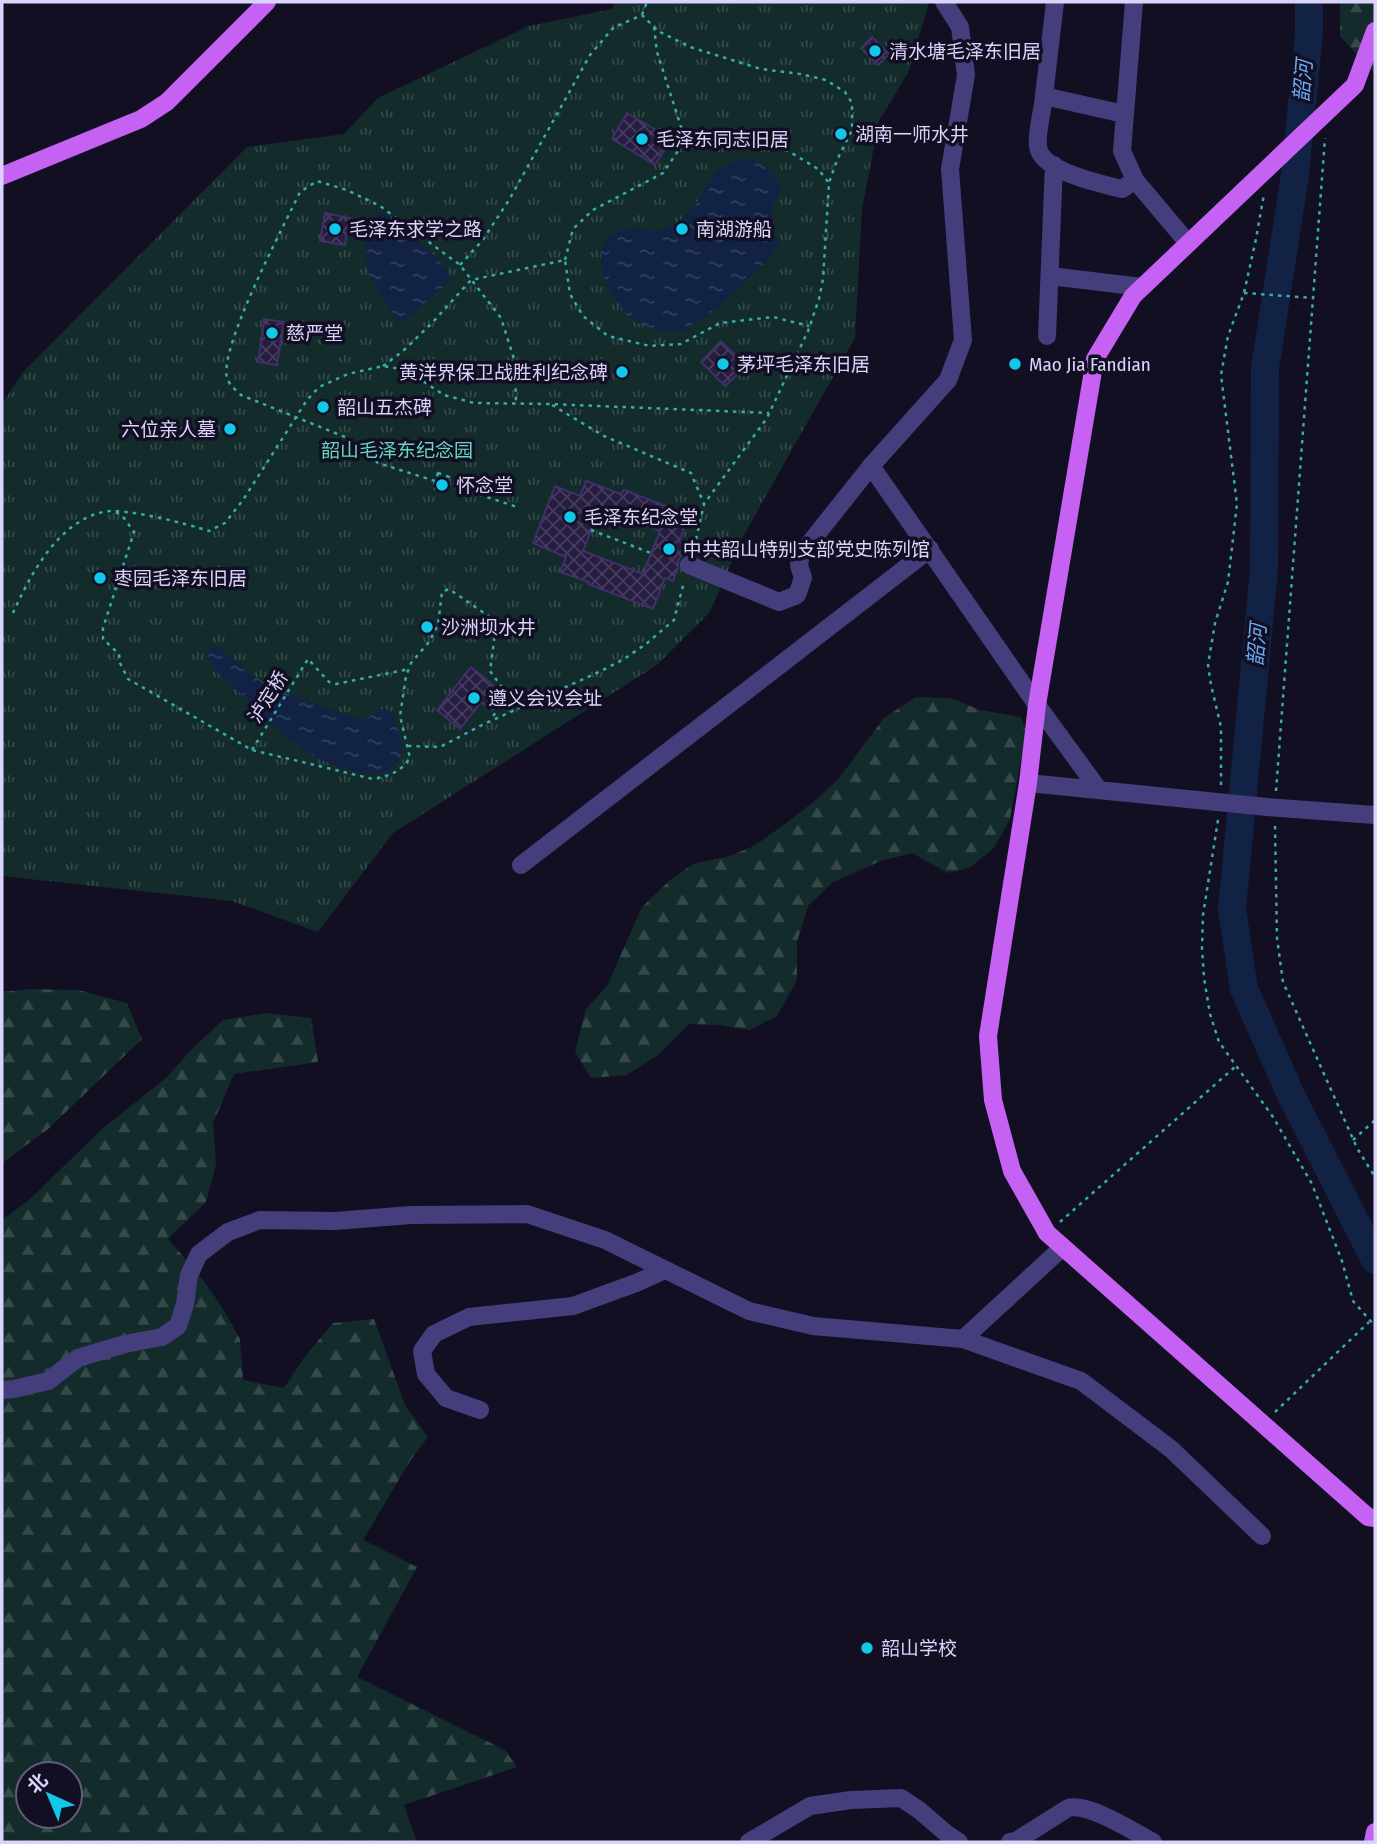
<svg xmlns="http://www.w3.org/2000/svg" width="1377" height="1844" font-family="'Fira Sans Condensed','Noto Sans SC',sans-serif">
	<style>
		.forest { fill: url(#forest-firs); fill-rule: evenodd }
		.park { fill: url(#park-tufts) }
		.water { fill: url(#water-ripples) }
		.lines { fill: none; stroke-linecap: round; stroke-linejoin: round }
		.river { stroke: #124; stroke-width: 28 }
		.building { fill: url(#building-cross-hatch); stroke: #3f306b; stroke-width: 2; fill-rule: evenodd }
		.path { stroke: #37acab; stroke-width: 2.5; stroke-dasharray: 3.5 5; stroke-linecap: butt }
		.minor { stroke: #443e7d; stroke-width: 18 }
		.major { stroke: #c562f4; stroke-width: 18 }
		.poi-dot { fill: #11c8ea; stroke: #130f22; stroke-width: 2.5 }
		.labels { text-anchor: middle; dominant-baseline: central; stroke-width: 7; stroke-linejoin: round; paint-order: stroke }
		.poi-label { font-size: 19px; fill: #dad3fc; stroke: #130f22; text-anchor: start }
		.park-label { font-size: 19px; fill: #64d7c0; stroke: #130f22 }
		.street-label { font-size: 19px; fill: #dad3fc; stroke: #130f22 }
		.water-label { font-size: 21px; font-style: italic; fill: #68acf4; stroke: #130f22 }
	</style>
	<defs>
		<pattern id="forest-firs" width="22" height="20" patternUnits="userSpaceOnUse" patternTransform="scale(1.75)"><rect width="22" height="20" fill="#132b2b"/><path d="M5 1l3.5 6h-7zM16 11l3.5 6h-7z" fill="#35494b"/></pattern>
		<pattern id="park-tufts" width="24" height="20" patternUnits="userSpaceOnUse" patternTransform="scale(1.75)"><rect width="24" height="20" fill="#132b2b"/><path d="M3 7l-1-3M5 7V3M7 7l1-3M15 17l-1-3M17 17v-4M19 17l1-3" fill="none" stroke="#35494b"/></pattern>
		<pattern id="water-ripples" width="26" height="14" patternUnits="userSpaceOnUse" patternTransform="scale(1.75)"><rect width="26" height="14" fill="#124"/><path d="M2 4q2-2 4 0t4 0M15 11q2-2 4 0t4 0" fill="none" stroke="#334160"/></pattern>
		<pattern id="building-cross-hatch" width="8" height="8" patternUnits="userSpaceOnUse" patternTransform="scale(1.75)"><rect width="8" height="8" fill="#261d41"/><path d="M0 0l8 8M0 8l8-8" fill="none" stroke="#453d5d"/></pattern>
	</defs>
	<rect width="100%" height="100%" fill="#130f22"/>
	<path class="forest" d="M1340 2H1375V74L1340 36Z
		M916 697 950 698 980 710 1021 717 1026 732 1010 819 994 848 969 868 948 873 912 853 881 861 833 882 808 906 797 942V980L777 1016 749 1030 720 1025 689 1024 659 1054 627 1075 591 1078 575 1052 586 1009 607 986 642 907 669 881 693 864 726 857 754 846 785 824 816 800 839 778 884 718Z
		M30 989 78 990 127 1003 142 1039 48 1129 2 1163V992Z
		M267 1013 311 1018 318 1062 234 1074 213 1123 216 1164 206 1202 168 1239 197 1272 220 1304 240 1339 243 1380 284 1388 306 1355 333 1323 374 1319 405 1405 428 1437 410 1461 363 1540 417 1567 357 1677 505 1750 517 1767 404 1805 417 1842H2V1220L29 1200 102 1129 166 1078 192 1049 223 1020ZM28 1774H70V1816H28Z"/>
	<path class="park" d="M615 2H929L909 71 879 121 862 209 855 338 741 540 710 612 657 665 393 833 318 932 232 901 2 876V404L23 372 247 147 344 134 378 98 529 26 612 9Z"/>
	<path class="water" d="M751 158C762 165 785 179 779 194 777 200 773 203 772 209 771 216 777 238 778 247L756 272 713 311 683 331H661L640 324 626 314 608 288 602 268 601 250 608 239 617 231 637 228 659 231 678 222 695 205 716 172 732 163Z
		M378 212 384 213C408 233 437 252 452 279L403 322 395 316 370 276 366 261 364 228Z
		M214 646C230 654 242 670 257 678 290 697 328 710 364 720L384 708 392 712C396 724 403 741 401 753 400 765 385 775 374 774 356 773 317 761 303 750 272 726 244 697 216 671L207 656 209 651Z"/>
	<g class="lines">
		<path class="river" d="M1309 2V32L1295 175 1265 368 1264 569 1232 909 1244 989 1291 1095 1375 1260"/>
	</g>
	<path class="building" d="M872 37 889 54 878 65 861 48Z
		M627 113 671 139 655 165 612 139Z
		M325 213 349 218 345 245 320 241Z
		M264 319 284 322 277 365 258 362Z
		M721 341 746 366 725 386 701 362Z
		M586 481 621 494 624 490 689 515 679 542 687 545 678 561V567L673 581 665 578 653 609 588 584 589 582 560 572 566 557 533 543 555 486 580 496ZM600 508 660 531 643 574 583 551Z
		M471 667 504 694 492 710 481 702 460 729 437 710Z"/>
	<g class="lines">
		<path class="path" d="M642 15 647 2
			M654 27 657 52 681 127 682 145
			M565 260 573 229 593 210 663 173 682 145 714 134 741 133 790 152 818 169 829 183
			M460 265 482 241 509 200 590 55 613 28 642 15 658 31 690 47 761 69 800 74 826 80 845 92 852 103V130L837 160 829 183 823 279 819 299 808 331 767 418 704 504 694 548
			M1244 293 1313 298
			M383 366 403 351 432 323 471 280 565 260 570 294 583 316 608 336 650 346 681 344 720 323 773 317 809 326
			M552 405 604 436 691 473 704 504
			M438 473 449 477 445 491 433 488Z
			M435 481 378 463 350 439 241 395C236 390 229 385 227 378 219 347 284 226 300 192L317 181 347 190 380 206 460 265 501 318 515 362 516 403
			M447 484 517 507
			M116 512 124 518 134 532 103 628V639L119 654 120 663 128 679 252 750 373 779C390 776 400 772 410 758L400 716 406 676 411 663 429 642 438 625 442 592 449 589 490 617 496 626 490 671 507 694 492 718
			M591 530 651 553
			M13 613C30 575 58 522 103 512 123 507 188 524 209 531L225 523 243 500 307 400 319 387 348 374 383 366 406 370 444 395 474 403 550 404 769 413
			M408 746 440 747 482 725 601 671 624 659 646 644 674 620 684 582
			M252 750 308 659 329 682 336 684 409 669
			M1221 785V727L1211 685 1208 665 1215 623 1228 582 1237 504 1221 375 1228 336 1244 293 1256 239 1264 194
			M1276 791 1325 138
			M1218 820 1203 915 1202 948 1204 978 1210 1014 1219 1042 1273 1117 1312 1184 1342 1261 1353 1301 1375 1326
			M1275 826 1277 938 1283 982 1357 1148 1375 1177
			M1353 1140 1375 1120
			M1060 1222 1236 1066
			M1275 1412 1369 1322"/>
		<path class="minor" d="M1055 2 1044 96 1124 114
			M1134 2 1122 151 1135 180 1188 243
			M1044 96C1043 109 1036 134 1038 146 1040 171 1101 184 1122 189L1135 180
			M1050 276 1142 287
			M1047 336 1054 165
			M871 466 1037 705 1099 790
			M689 565 779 602 797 595 803 578 799 565 801 554 871 466 948 380 963 340 950 169 966 75 960 27 944 2
			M1028 783 1267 807 1375 815
			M521 865 930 549
			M963 1339 1081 1381 1171 1449 1262 1536
			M2 1390 14 1389 48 1381 78 1358 125 1344 162 1337 178 1326 185 1304 189 1275 199 1254 228 1232 260 1220 335 1221 411 1215 527 1214 605 1240 749 1311 813 1326 963 1339 1063 1247
			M480 1410 446 1398 426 1374 422 1351 434 1334 469 1317 573 1306 636 1283 665 1270
			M749 1842 810 1806 851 1800 901 1798 919 1810 947 1834 959 1842
			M1010 1842 1016 1841 1068 1808C1088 1802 1134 1832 1153 1842"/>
		<path class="major" d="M1375 31 1355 85 1133 296 1095 359 1037 705 1028 783 988 1036 993 1100 1012 1171 1047 1233 1368 1517 1375 1518
			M2 176 141 119 167 102 267 2
			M1373 1842 1375 1832"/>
	</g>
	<g class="poi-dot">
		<circle cx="875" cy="51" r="7"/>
		<circle cx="841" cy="134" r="7"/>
		<circle cx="642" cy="139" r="7"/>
		<circle cx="335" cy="229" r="7"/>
		<circle cx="682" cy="229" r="7"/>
		<circle cx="272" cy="333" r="7"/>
		<circle cx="723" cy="364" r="7"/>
		<circle cx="1015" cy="364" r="7"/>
		<circle cx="622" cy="372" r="7"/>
		<circle cx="323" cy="407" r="7"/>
		<circle cx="230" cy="429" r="7"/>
		<circle cx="442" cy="485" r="7"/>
		<circle cx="570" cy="517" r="7"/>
		<circle cx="669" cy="549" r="7"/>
		<circle cx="100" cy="578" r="7"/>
		<circle cx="427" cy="627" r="7"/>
		<circle cx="474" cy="698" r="7"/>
		<circle cx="867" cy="1648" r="7"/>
	</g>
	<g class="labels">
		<g class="poi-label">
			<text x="889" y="51">清水塘毛泽东旧居</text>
			<text x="855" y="134">湖南一师水井</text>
			<text x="656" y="139">毛泽东同志旧居</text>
			<text x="349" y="229">毛泽东求学之路</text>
			<text x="696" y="229">南湖游船</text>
			<text x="286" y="333">慈严堂</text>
			<text x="737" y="364">茅坪毛泽东旧居</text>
			<text x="1029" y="364">Mao Jia Fandian</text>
			<text x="608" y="372" text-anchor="end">黄洋界保卫战胜利纪念碑</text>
			<text x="337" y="407">韶山五杰碑</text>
			<text x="216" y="429" text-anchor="end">六位亲人墓</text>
			<text x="456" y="485">怀念堂</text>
			<text x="584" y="517">毛泽东纪念堂</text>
			<text x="683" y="549">中共韶山特别支部党史陈列馆</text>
			<text x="114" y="578">枣园毛泽东旧居</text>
			<text x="441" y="627">沙洲坝水井</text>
			<text x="488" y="698">遵义会议会址</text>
			<text x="881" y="1648">韶山学校</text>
		</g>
		<g class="park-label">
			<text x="397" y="450">韶山毛泽东纪念园</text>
		</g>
		<g class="street-label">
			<text transform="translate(268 697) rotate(-58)">泸定桥</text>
		</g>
		<g class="water-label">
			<text transform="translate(1303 81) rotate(-85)">韶河</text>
			<text transform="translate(1257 645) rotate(-85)">韶河</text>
		</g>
	</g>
	<rect width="1377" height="1844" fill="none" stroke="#dad3fc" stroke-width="7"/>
	<g transform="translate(49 1795) rotate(316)"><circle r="33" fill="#130f22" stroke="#635d79" stroke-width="2"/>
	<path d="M0-5L12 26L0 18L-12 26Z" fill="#11c8ea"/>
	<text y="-10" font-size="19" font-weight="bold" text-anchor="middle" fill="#dad3fc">北</text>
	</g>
</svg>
